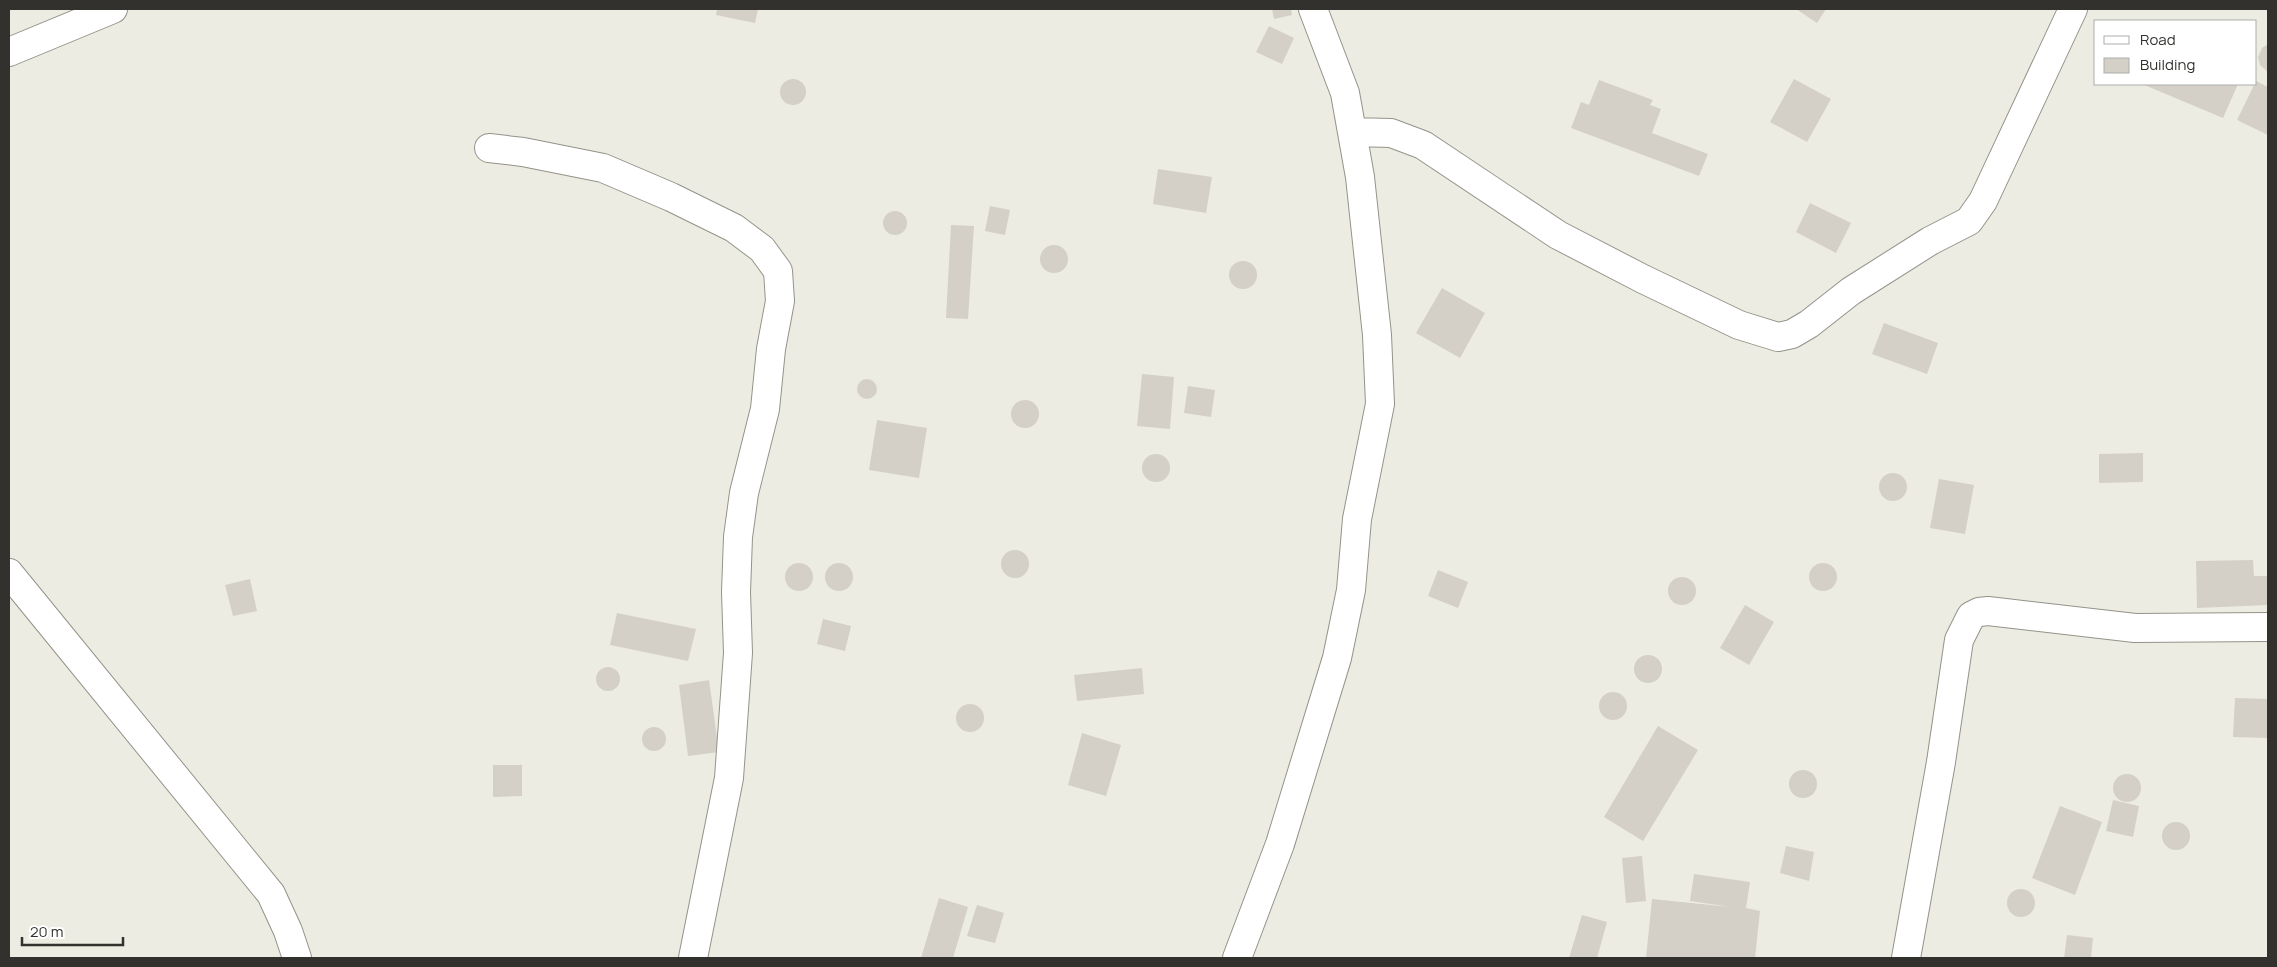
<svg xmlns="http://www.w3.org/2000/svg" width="2277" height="967" font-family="Manrope,sans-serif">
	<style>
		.building { fill: #d4d0c7 }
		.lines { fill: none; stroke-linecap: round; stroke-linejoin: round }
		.minor-casing { stroke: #94938a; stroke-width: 30 }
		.minor { stroke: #fff; stroke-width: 28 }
	</style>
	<rect width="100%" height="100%" fill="#edece2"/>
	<path class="building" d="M717 9H758L755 23 716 15Z
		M1272 9H1291L1292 15 1274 19Z
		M1796 9H1826L1817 23Z
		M1269 26 1294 38 1282 64 1256 52Z
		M2268 44V72L2260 65 2258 57 2262 48Z
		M1794 79 1831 99 1807 142 1770 122Z
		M780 92a13 13 0 1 1 26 0a13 13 0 1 1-26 0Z
		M1599 80 1653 100 1650 105 1661 109 1652 133 1708 154 1699 176 1571 128 1581 102 1589 105Z
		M2256 81 2268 87V135L2237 120Z
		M2142 84H2238L2223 118Z
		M1158 169 1212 177 1206 213 1153 204Z
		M1810 203 1851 223 1836 253 1796 232Z
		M990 206 1010 210 1005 235 985 231Z
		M883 223a12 12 0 1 1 24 0a12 12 0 1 1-24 0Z
		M951 225 974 226 968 319 946 318Z
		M1040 259a14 14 0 1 1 28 0a14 14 0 1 1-28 0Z
		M1229 275a14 14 0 1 1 28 0a14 14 0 1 1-28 0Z
		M1442 288 1485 313 1460 358 1416 333Z
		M1884 323 1938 343 1927 374 1872 354Z
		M1142 374 1174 377 1170 429 1137 426Z
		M857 389a10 10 0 1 1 20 0a10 10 0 1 1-20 0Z
		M1188 386 1215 390 1211 417 1184 413Z
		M1011 414a14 14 0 1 1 28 0a14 14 0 1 1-28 0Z
		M877 420 927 428 919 478 869 470Z
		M2143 453V482L2099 483V454Z
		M1142 468a14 14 0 1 1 28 0a14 14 0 1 1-28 0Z
		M1879 487a14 14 0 1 1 28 0a14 14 0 1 1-28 0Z
		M1939 479 1974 485 1965 534 1930 528Z
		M1001 564a14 14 0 1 1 28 0a14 14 0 1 1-28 0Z
		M2253 560 2254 576H2268V605L2197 608 2196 561Z
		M825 577a14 14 0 1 1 28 0a14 14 0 1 1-28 0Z
		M785 577a14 14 0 1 1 28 0a14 14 0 1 1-28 0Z
		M1809 577a14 14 0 1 1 28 0a14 14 0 1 1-28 0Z
		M1438 570 1468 582 1458 608 1428 596Z
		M1668 591a14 14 0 1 1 28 0a14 14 0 1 1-28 0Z
		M250 579 257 611 233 616 225 585Z
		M1745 605 1774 622 1749 665 1720 648Z
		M617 613 696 629 688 661 610 645Z
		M823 619 851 626 845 651 817 644Z
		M1634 669a14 14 0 1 1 28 0a14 14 0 1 1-28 0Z
		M596 679a12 12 0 1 1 24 0a12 12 0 1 1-24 0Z
		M1142 668 1144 694 1077 701 1074 675Z
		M709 680 719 752 688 756 679 685Z
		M1599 706a14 14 0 1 1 28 0a14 14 0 1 1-28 0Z
		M2235 698 2268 699V738L2233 737Z
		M956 718a14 14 0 1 1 28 0a14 14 0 1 1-28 0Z
		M1658 726 1698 750 1643 841 1604 817Z
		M642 739a12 12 0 1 1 24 0a12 12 0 1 1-24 0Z
		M1082 733 1121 745 1106 796 1068 785Z
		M493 765H522V796L493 797Z
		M1789 784a14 14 0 1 1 28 0a14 14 0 1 1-28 0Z
		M2113 788a14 14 0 1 1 28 0a14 14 0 1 1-28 0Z
		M2113 800 2139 806 2133 837 2106 831Z
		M2060 806 2102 822 2075 895 2032 878Z
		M2162 836a14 14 0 1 1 28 0a14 14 0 1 1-28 0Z
		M1786 846 1814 852 1809 881 1780 873Z
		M1642 856 1646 901 1626 903 1622 858Z
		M1694 874 1750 882 1746 908 1760 911 1755 958H1646L1652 899 1731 907 1690 901Z
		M2007 903a14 14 0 1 1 28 0a14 14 0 1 1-28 0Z
		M939 898 968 907 953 958H921Z
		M977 905 1004 913 995 943 967 936Z
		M1582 915 1607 922 1597 958H1569Z
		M2067 935 2093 938 2091 958H2064Z"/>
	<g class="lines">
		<g class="minor-casing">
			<path id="minor" d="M9 52 113 9
				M1352 132 1391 133 1423 145 1558 235 1643 279 1739 325 1778 337 1792 334 1809 324 1851 291 1930 241 1969 221 1983 201 2073 9
				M489 148 523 152 603 168 671 197 734 228 762 249 778 271 780 301 771 349 765 409 744 493 738 537 736 592 738 653 729 778 693 958
				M9 573 271 894 288 931 297 958
				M1237 958 1280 844 1337 658 1351 590 1357 519 1380 404 1377 335 1360 177 1345 93 1313 9
				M1906 958 1941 762 1959 640 1971 616 1979 612 1988 611 2135 628 2268 627"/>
		</g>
		<use href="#minor" class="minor"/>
	</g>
	<rect width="2277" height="967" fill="none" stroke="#32312e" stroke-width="20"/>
	<rect x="2094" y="20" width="162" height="65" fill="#ffffff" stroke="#adadab"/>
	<rect x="2104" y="36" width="25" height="8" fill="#ffffff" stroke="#adadab"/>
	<text x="2140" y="45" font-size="15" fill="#32312e">Road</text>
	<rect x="2104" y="58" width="25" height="15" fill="#d4d0c7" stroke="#adadab"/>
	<text x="2140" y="70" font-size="15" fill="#32312e">Building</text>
	<path d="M22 937v8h101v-8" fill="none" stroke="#32312e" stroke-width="2.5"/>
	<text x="30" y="937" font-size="15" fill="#32312e" stroke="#ffffff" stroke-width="4" paint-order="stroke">20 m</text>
</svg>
